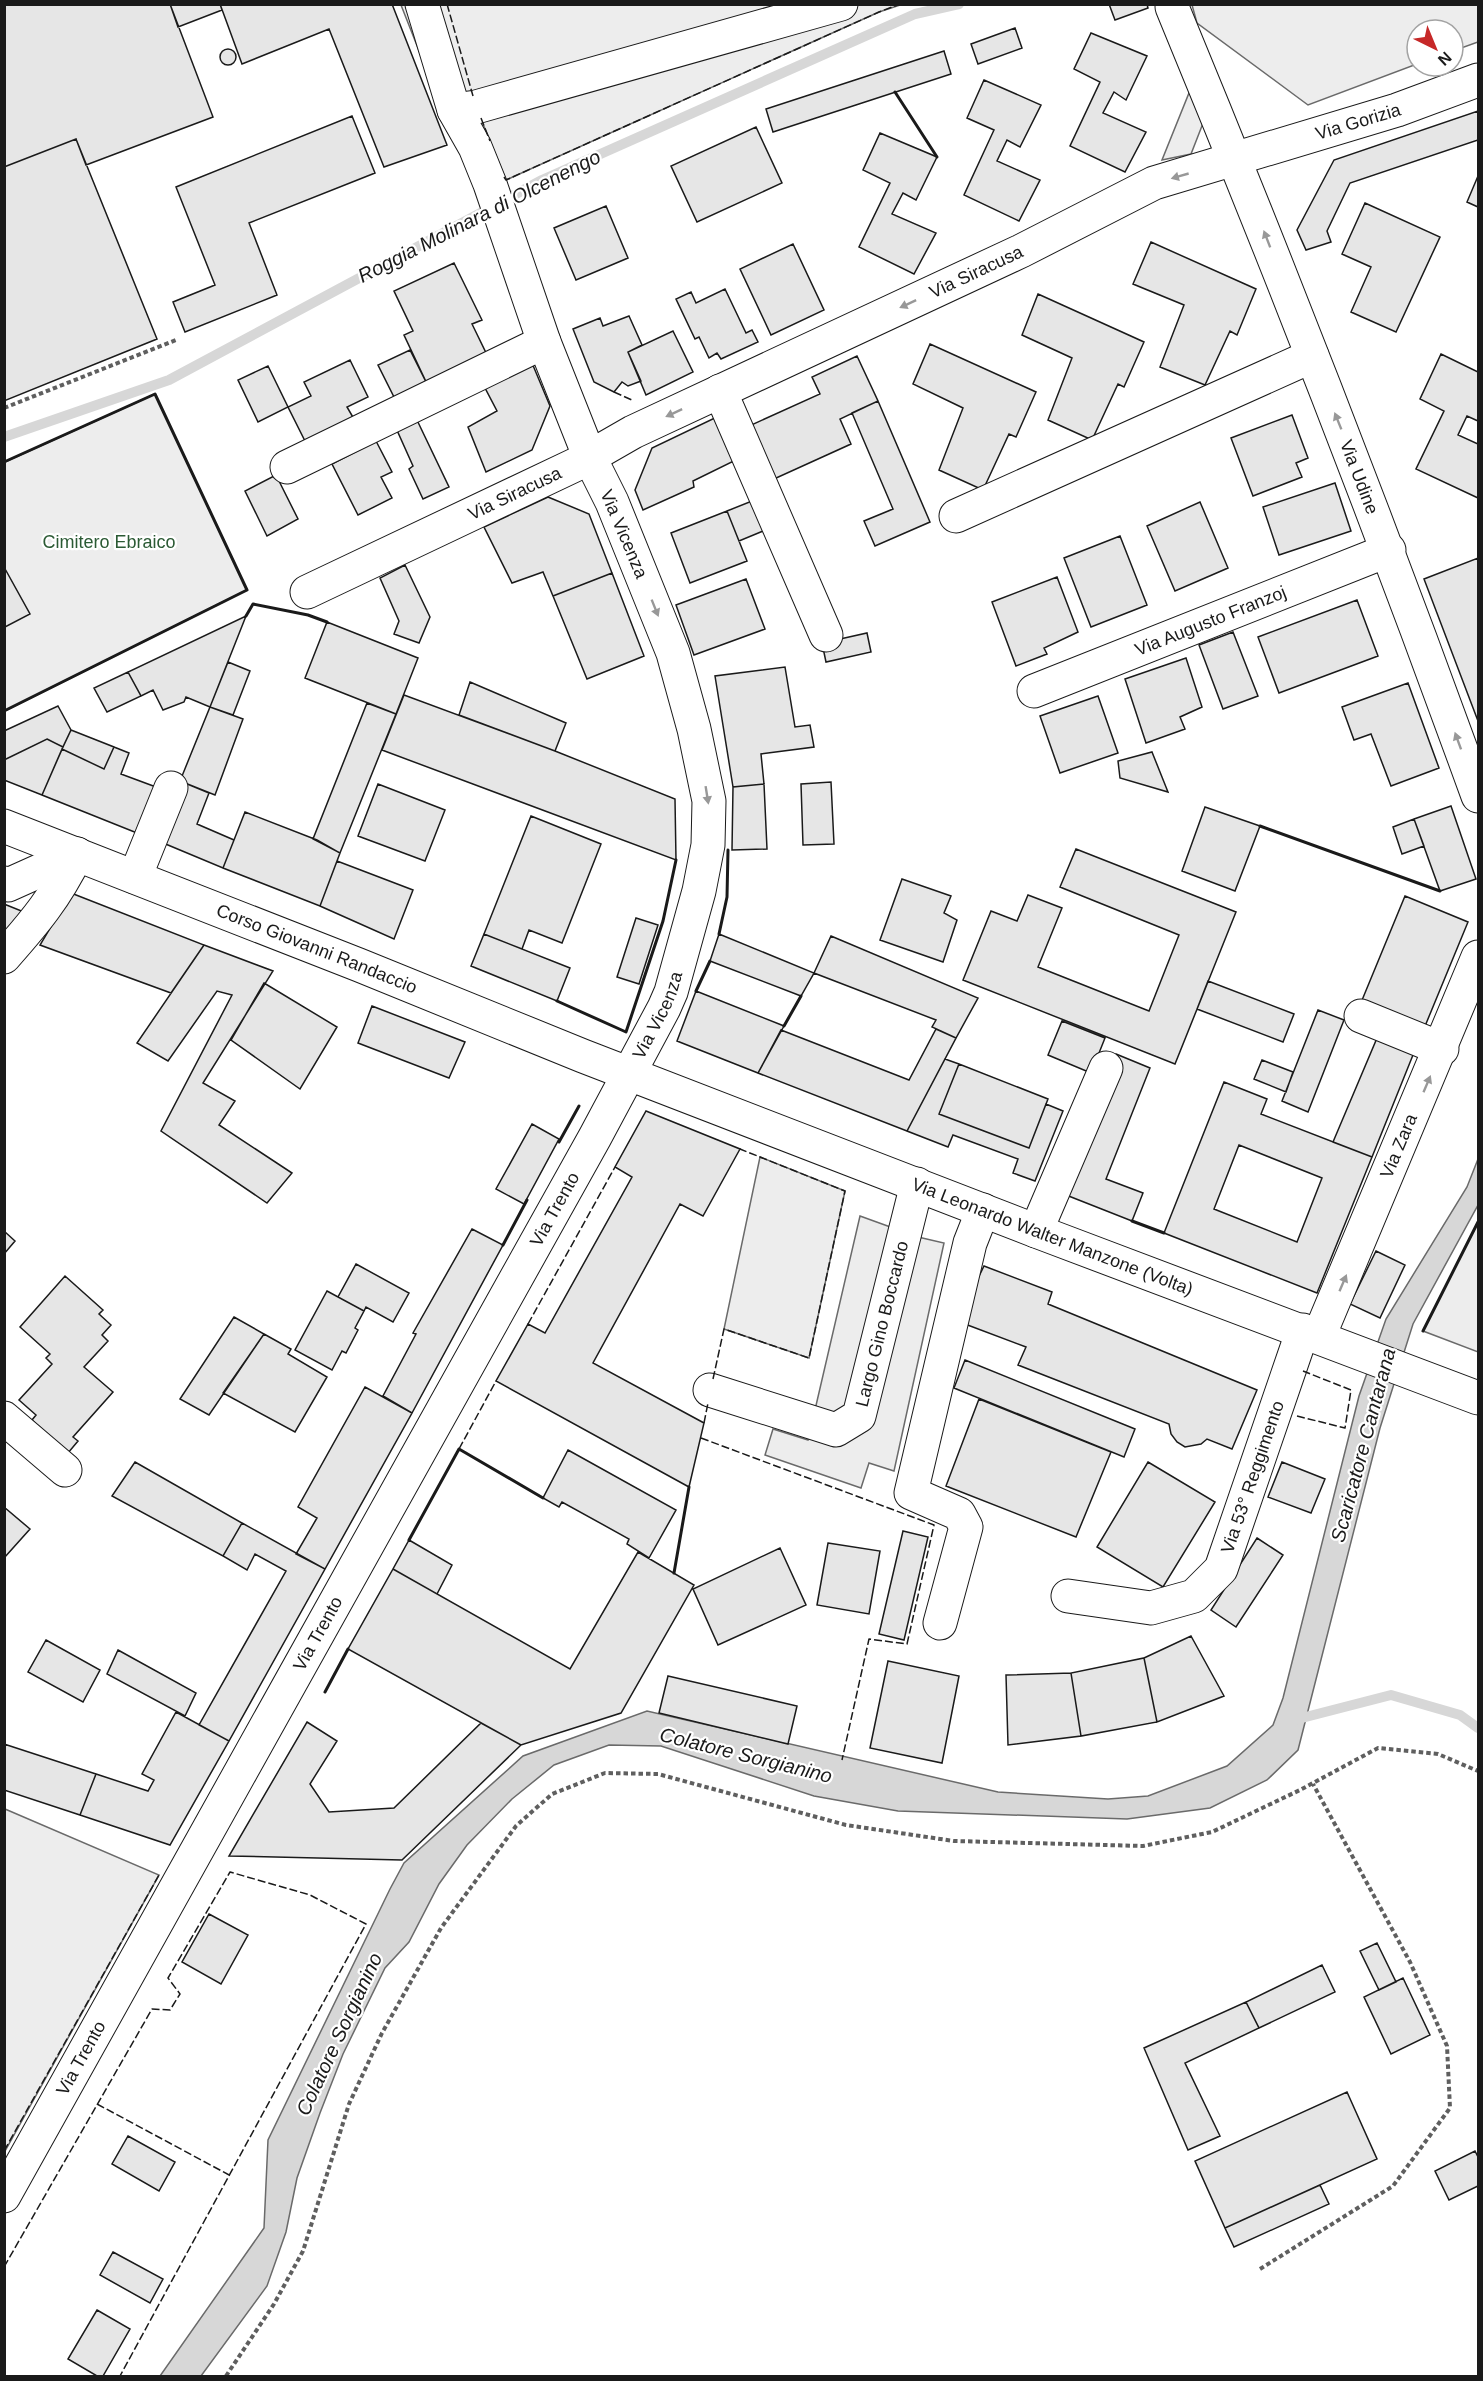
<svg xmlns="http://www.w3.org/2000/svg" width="1483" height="2381" font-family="Arial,sans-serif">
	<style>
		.built { fill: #ededed; stroke: #6a6a6a; stroke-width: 1.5 }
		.water { fill: #d7d7d7; stroke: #6a6a6a; stroke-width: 1.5 }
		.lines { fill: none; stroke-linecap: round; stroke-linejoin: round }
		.stream { stroke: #d7d7d7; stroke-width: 10 }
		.building { fill: #e6e6e6; stroke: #1a1a1a; stroke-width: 1.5; fill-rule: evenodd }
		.minor-casing { stroke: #1a1a1a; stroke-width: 35 }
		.major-casing { stroke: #1a1a1a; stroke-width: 35 }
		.path { stroke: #5f5f5f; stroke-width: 4; stroke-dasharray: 4.5 3; stroke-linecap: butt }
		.minor { stroke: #fff; stroke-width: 33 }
		.major { stroke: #fff; stroke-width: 33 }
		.fence { stroke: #1a1a1a; stroke-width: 1.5; stroke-dasharray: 8 3; stroke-linecap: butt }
		.wall { stroke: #1a1a1a; stroke-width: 3 }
		.oneway { fill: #989898 }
		.labels { text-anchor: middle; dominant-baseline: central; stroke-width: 4.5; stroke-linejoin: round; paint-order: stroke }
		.street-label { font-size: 18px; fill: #1a1a1a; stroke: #fff }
		.park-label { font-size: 18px; fill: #2b5a34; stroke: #fff }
		.water-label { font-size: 20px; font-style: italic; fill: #1a1a1a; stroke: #fff }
	</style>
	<rect width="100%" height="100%" fill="#fff"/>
	<path class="built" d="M401 5H900L879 12 506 180 476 107 440 104Z
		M1192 5H1478V42L1453 51V30H1417V64L1308 105 1197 23Z
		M1189 93 1207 113 1191 154 1162 160Z
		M155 394 247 590 5 711V462Z
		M760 1157 845 1191 809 1358 724 1329Z
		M860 1216 918 1237 944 1243 894 1471 869 1463 861 1488 765 1455 773 1429 808 1440Z
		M1478 1222V1352L1423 1331Z
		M5 1809 159 1875 5 2151Z"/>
	<path class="water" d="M1478 1159V1205L1413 1324 1380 1428 1298 1750 1267 1780 1210 1808 1127 1819 898 1811 814 1796 661 1746 609 1745 554 1765 512 1799 467 1845 439 1884 409 1942 385 1968 343 2054 320 2113 297 2178 286 2232 267 2286 201 2376H160L264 2228 268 2140 390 1889 404 1863 523 1756 647 1711 998 1792 1108 1799 1148 1796 1227 1766 1273 1725 1283 1698 1359 1396 1386 1319 1467 1187Z"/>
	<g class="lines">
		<path class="stream" d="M4 437 169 380 542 180 915 14 959 4
			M1294 1720 1391 1695 1460 1715 1478 1728"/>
	</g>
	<path class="building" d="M4 4H170L213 117 86 165 76 139 4 167Z
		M170 4H220L222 10 178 27Z
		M220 4H392L447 145 384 167 329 29 242 64Z
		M1109 4H1147L1148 8 1115 20Z
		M1015 28 1022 48 978 64 971 44Z
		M1091 33 1147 56 1126 100 1114 92 1103 113 1146 132 1125 172 1070 146 1100 82 1074 69Z
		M220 57a8 8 0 1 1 16 0a8 8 0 1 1-16 0Z
		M944 51 951 74 773 132 766 109Z
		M984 80 1041 105 1020 147 1007 140 997 161 1040 180 1019 221 964 195 994 130 967 118Z
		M1478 111V140L1350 183 1327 231 1331 242 1306 250 1297 230 1334 160Z
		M352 116 375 173 249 223 277 295 185 332 173 302 215 285 176 187Z
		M756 127 782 183 697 222 671 166Z
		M880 133 937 157 916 200 903 193 892 214 936 233 914 274 859 247 890 183 863 170Z
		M76 139 157 339 4 401V167Z
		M1478 176V207L1467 202Z
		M1365 203 1440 237 1396 332 1351 312 1371 267 1342 254Z
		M606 206 628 258 576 280 554 228Z
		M1151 242 1256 289 1237 335 1230 331 1205 385 1160 367 1184 305 1133 284Z
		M793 244 824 310 771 335 740 269Z
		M454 263 482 320 472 324 489 359 429 388 404 335 413 331 394 291Z
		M725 289 746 333 752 330 758 342 721 359 717 353 709 358 699 337 695 339 676 299 691 292 696 303Z
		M1038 294 1144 342 1124 387 1118 384 1092 440 1048 420 1072 358 1022 335Z
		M629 316 642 345 628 352 641 381 628 386 622 382 614 392 594 382 573 329 600 318 603 326Z
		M673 331 693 372 646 395 628 352Z
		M930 344 1036 392 1016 437 1009 434 983 490 939 470 963 408 913 384Z
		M410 350 429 388 397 403 378 365Z
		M1441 354 1478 372V421L1467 416 1458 435 1478 444V498L1416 469 1444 411 1420 399Z
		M857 356 878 401 840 419 851 444 774 479 749 426 820 394 812 377Z
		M350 360 368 397 347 407 354 419 306 443 288 407 311 396 304 382Z
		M532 363 550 406 532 450 486 472 468 427 497 411 484 386Z
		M268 366 288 407 258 422 238 380Z
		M878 401 930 522 875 546 864 521 893 509 852 413Z
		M721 415 740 458 693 481 694 487 643 510 635 490 652 448Z
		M1292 415 1308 458 1296 463 1302 477 1253 496 1231 438Z
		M416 418 449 487 423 499 409 469 413 466 396 428Z
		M376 441 392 472 381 477 392 498 358 515 332 464Z
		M276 475 298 519 267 536 245 491Z
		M1335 483 1351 531 1279 555 1263 507Z
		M548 497 589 514 612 573 553 596 543 572 512 583 484 527Z
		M757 499 768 529 739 541 727 511Z
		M1200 502 1228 568 1175 591 1147 526Z
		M727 511 747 561 690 583 671 533Z
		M1120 536 1147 605 1091 627 1064 558Z
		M1478 558V721L1424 579Z
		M405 565 430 617 419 643 394 634 399 621 380 578Z
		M4 567 30 614 5 627H4Z
		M612 573 644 656 587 679 553 596Z
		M1057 577 1078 632 1044 648 1047 654 1016 666 992 602Z
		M746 579 765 629 694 655 676 605Z
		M1357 600 1378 656 1279 693 1258 637Z
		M246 616 210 707 186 697 184 702 163 710 153 690 141 696 128 672Z
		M327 622 418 658 396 714 305 678Z
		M1233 632 1258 696 1223 709 1199 645Z
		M867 633 871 652 826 662 822 643Z
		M1186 658 1202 707 1180 717 1185 729 1146 743 1125 679Z
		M228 662 250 671 233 715 210 707Z
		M785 667 795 727 810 725 814 747 761 754 764 784 733 787 715 676Z
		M128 672 141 696 107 712 94 688Z
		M470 682 566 723 555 751 459 715Z
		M1408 683 1439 768 1391 786 1371 734 1354 740 1342 707Z
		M404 695 555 751 675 799 676 860 382 750Z
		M1098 696 1118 753 1060 773 1040 716Z
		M367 703 396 714 340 853 313 839Z
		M58 706 71 730 63 747 47 739 4 760V731Z
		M210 707 243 719 215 795 180 781Z
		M71 730 114 747 104 769 62 749Z
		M47 739 63 747 42 795 4 780V760Z
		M114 747 129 753 121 774 156 787 137 833 42 795 62 749 104 769Z
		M1152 752 1168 792 1120 778 1118 761Z
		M180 781 209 793 197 824 234 840 223 868 156 840Z
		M831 782 834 844 803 845 801 784Z
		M378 784 445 810 425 861 358 836Z
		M764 784 767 849 732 850 733 787Z
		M1451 806 1476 879 1440 891 1414 819Z
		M1205 807 1260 826 1235 891 1182 871Z
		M245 812 317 840 340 853 320 906 223 868Z
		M531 816 601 844 562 943 529 930 522 949 484 934Z
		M1414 819 1424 846 1402 854 1393 827Z
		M1076 849 1236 912 1175 1064 963 980 991 911 1017 921 1028 895 1062 908 1038 967 1149 1011 1179 935 1060 887Z
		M337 861 413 890 394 939 320 906Z
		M902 879 951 896 944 913 957 920 943 962 880 940Z
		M71 893 204 945 171 993 40 945Z
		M1405 896 1468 922 1423 1031 1360 1005Z
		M4 904 29 914 4 941Z
		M636 918 658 925 639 984 617 977Z
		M484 934 570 968 557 1001 471 966Z
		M719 934 814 973 801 996 710 961Z
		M831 936 978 998 956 1038 932 1027 936 1020 814 973Z
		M204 945 273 971 203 1083 235 1101 219 1125 292 1173 267 1203 161 1131 232 995 217 991 168 1061 137 1043Z
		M1208 981 1294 1014 1283 1042 1197 1009Z
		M264 983 337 1027 300 1089 231 1040Z
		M696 991 784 1026 758 1073 677 1041Z
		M372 1006 465 1042 449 1078 358 1043Z
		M1318 1010 1344 1020 1308 1112 1282 1101Z
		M1062 1021 1105 1038 1091 1073 1048 1055Z
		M936 1029 956 1038 907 1131 758 1073 781 1030 909 1080Z
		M1380 1031 1417 1045 1372 1157 1333 1142Z
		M1116 1054 1150 1068 1106 1179 1143 1193 1132 1221 1061 1193Z
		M945 1059 959 1064 939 1114 1029 1148 1046 1104 1063 1111 1035 1181 1013 1173 1018 1159 953 1135 948 1147 907 1131Z
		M1262 1060 1293 1072 1286 1092 1254 1079Z
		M959 1064 1048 1099 1029 1148 939 1114Z
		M1224 1082 1267 1099 1261 1114 1372 1157 1317 1293 1164 1233ZM1239 1145 1322 1178 1297 1242 1214 1209Z
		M646 1111 740 1149 703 1216 680 1204 593 1363 704 1423 689 1487 496 1381 528 1324 545 1333 632 1177 615 1167Z
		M532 1124 559 1139 524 1204 496 1189Z
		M472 1229 503 1245 412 1413 383 1396 416 1334 413 1333Z
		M4 1231 15 1241 4 1254Z
		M1376 1251 1405 1265 1380 1318 1350 1304Z
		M356 1264 409 1293 393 1322 366 1307 364 1311 338 1297Z
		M984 1266 1052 1292 1048 1304 1257 1390 1232 1449 1207 1439 1201 1444 1185 1447 1177 1442 1171 1434 1169 1424 1018 1365 1026 1347 957 1321Z
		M65 1276 103 1310 99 1314 111 1325 102 1335 108 1341 84 1367 113 1392 73 1437 78 1441 68 1453 32 1420 36 1415 19 1400 52 1364 46 1358 50 1354 20 1327Z
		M327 1291 364 1311 355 1328 358 1330 346 1353 342 1351 332 1370 295 1350Z
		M234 1317 264 1334 209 1415 180 1399Z
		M264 1334 291 1349 288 1354 327 1377 295 1432 223 1393Z
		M965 1360 1135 1429 1124 1457 954 1388Z
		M365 1387 412 1413 325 1569 296 1554 317 1518 298 1507Z
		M979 1399 1111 1452 1076 1537 946 1486Z
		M568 1450 676 1510 649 1558 627 1544 629 1539 562 1502 559 1507 543 1498Z
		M135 1462 242 1523 223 1556 112 1496Z
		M1148 1462 1215 1502 1163 1587 1097 1547Z
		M1282 1462 1325 1479 1311 1513 1268 1497Z
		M4 1507 30 1529 4 1558Z
		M242 1523 325 1569 229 1741 199 1725 286 1571 255 1554 247 1570 223 1556Z
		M903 1531 928 1537 904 1640 879 1634Z
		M1257 1538 1283 1555 1236 1627 1211 1610Z
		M409 1540 452 1565 437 1594 393 1569Z
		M828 1543 880 1551 869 1614 817 1605Z
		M780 1548 806 1605 718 1645 693 1589Z
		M638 1552 694 1585 621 1713 521 1745 348 1649 393 1569 570 1669Z
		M1191 1636 1224 1696 1157 1722 1144 1658Z
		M46 1640 100 1670 83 1702 28 1672Z
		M118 1650 196 1693 185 1716 107 1674Z
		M1144 1658 1157 1722 1081 1736 1071 1673Z
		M888 1661 959 1676 942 1763 870 1748Z
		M1071 1673 1081 1736 1008 1745 1006 1675Z
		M668 1676 797 1706 788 1744 659 1713Z
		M176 1712 229 1741 170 1845 80 1815 96 1774 148 1791 154 1780 142 1774Z
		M307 1722 337 1741 310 1784 329 1812 394 1808 481 1723 521 1745 402 1860 229 1856Z
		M4 1744 96 1774 80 1815 4 1790Z
		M209 1914 248 1935 221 1984 182 1962Z
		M1377 1943 1396 1982 1379 1990 1360 1951Z
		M1322 1965 1335 1992 1259 2028 1246 2002Z
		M1403 1978 1430 2035 1391 2054 1364 1997Z
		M1246 2002 1259 2028 1185 2063 1220 2136 1188 2150 1144 2048Z
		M1347 2092 1377 2159 1225 2228 1195 2161Z
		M128 2136 175 2162 159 2191 112 2164Z
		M1475 2151 1478 2157V2186L1449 2200 1435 2171Z
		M1320 2185 1329 2204 1234 2247 1225 2228Z
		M113 2252 163 2279 150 2303 100 2275Z
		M97 2310 130 2329 103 2376H97L68 2359Z"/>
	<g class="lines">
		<g class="minor-casing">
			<g id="minor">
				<path id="s1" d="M1172 7C1280 268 1382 531 1478 796"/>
				<path d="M454 110 476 107 841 4"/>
				<path d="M720 391 826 635"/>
				<path d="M287 467 544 342"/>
				<path d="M956 516 1312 356"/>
				<path id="s2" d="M307 592 579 463 633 432 1021 251 1154 183 1397 110 1478 80"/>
				<path id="s3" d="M1034 691 1389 550"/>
				<path d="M135 877 171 788"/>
				<path d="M4 883 8 885 77 854"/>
				<path d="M4 957C35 922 56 897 77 854"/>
				<path d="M1361 1016 1442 1049"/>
				<path d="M1036 1231 1106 1068"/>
				<path id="s4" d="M1319 1336 1478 957"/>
				<path id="s5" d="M710 1390 836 1430 859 1416 917 1184"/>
				<path d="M4 1418 65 1470"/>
				<path id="s6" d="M1068 1596 1151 1608 1194 1596 1221 1569 1303 1330"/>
				<path d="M940 1623 966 1527 959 1514 911 1493 970 1243 983 1210"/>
				<path id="s7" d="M4 2196 595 1137 664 1008 671 992 699 891 708 845 709 801 694 729 673 653 612 502 590 458 544 342 490 184 475 147 454 110 422 4"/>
			</g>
		</g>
		<g class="major-casing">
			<g id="major">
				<path id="s8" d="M4 826 359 965 583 1056 1036 1231 1478 1398"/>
			</g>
		</g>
		<path class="path" d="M4 408 176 340
			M1260 2269 1393 2186 1450 2108 1447 2046 1410 1962 1313 1784
			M226 2376 274 2304 303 2251 349 2104 382 2033 441 1928 516 1826 552 1794 605 1773 658 1774 846 1825 954 1841 1143 1846 1212 1832 1300 1790 1378 1748 1438 1754 1478 1771"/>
		<use href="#minor" class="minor"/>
		<use href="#major" class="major"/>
		<path class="fence" d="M447 4 473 96
			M481 118 490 141
			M504 177 506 180 879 12 900 4
			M614 392 634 401
			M528 1324 615 1167
			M713 1379 724 1329 809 1358 845 1191 740 1149
			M1297 1416 1345 1428 1351 1390 1303 1371
			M704 1423 708 1403
			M701 1438 934 1525 907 1644 869 1639 842 1760
			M459 1449 496 1381
			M97 2104 231 2176
			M4 2151 159 1875
			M4 2267 152 2009 170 2010 180 1994 168 1978 230 1872 310 1895 366 1924 120 2376"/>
		<path class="wall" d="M895 92 937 157
			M4 462 155 394 247 590 4 711
			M246 616 253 604 308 615 327 622
			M1260 826 1440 891
			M719 934 727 897 728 850
			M696 991 710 961
			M557 1001 626 1032 663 921 676 860
			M784 1026 801 996
			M559 1142 579 1106
			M1132 1221 1164 1233
			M503 1245 527 1200
			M1423 1331 1478 1222
			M409 1540 459 1449 543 1498
			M674 1573 689 1487
			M325 1692 348 1649"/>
	</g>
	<defs><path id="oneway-solid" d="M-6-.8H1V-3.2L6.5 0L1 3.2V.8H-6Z" transform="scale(1.5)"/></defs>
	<g class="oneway">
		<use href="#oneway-solid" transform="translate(1180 176) rotate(164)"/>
		<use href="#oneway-solid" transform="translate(1267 239) rotate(-111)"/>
		<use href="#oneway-solid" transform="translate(908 304) rotate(155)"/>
		<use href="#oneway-solid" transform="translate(674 413) rotate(155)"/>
		<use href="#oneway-solid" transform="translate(1338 421) rotate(-112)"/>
		<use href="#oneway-solid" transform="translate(655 608) rotate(68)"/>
		<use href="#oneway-solid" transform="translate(1458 741) rotate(-110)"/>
		<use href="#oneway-solid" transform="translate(707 795) rotate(81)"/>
		<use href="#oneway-solid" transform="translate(1427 1084) rotate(-67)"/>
		<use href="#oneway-solid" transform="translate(1343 1283) rotate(-67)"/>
	</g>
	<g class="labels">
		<g class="street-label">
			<text stroke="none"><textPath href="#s2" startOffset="1154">Via Gorizia</textPath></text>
			<text stroke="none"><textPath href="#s2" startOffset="742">Via Siracusa</textPath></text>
			<text stroke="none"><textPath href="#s1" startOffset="506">Via Udine</textPath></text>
			<text stroke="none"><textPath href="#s2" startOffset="230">Via Siracusa</textPath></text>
			<text transform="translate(624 534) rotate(67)">Via Vicenza</text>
			<text stroke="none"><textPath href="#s3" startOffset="190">Via Augusto Franzoj</textPath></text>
			<text stroke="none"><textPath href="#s8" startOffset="336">Corso Giovanni Randaccio</textPath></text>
			<text stroke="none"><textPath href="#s7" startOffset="1350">Via Vicenza</textPath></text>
			<text stroke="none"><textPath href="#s4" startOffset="206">Via Zara</textPath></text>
			<text stroke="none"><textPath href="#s7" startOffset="1130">Via Trento</textPath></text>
			<text stroke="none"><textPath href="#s8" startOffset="1126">Via Leonardo Walter Manzone (Volta)</textPath></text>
			<text stroke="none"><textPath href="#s5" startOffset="254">Largo Gino Boccardo</textPath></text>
			<text stroke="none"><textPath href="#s6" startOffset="264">Via 53° Reggimento</textPath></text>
			<text stroke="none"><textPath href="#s7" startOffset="644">Via Trento</textPath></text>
			<text stroke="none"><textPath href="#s7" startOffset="158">Via Trento</textPath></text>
		</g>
		<g class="park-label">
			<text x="109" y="542">Cimitero Ebraico</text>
		</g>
		<g class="water-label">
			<text transform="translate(479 216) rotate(-27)">Roggia Molinara di Olcenengo</text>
			<text transform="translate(1363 1445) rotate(-75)">Scaricatore Cantarana</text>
			<text transform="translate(746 1755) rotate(14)">Colatore Sorgianino</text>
			<text transform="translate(339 2034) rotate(-65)">Colatore Sorgianino</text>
		</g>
	</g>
	<rect width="1483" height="2381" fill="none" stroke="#1a1a1a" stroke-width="12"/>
	<g transform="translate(1435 48) rotate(137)"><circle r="28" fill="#ffffff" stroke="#a3a3a3" stroke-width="1.5"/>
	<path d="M0-4.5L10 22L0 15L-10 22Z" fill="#c62828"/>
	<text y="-9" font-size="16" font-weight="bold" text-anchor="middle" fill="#1a1a1a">N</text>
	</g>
</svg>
